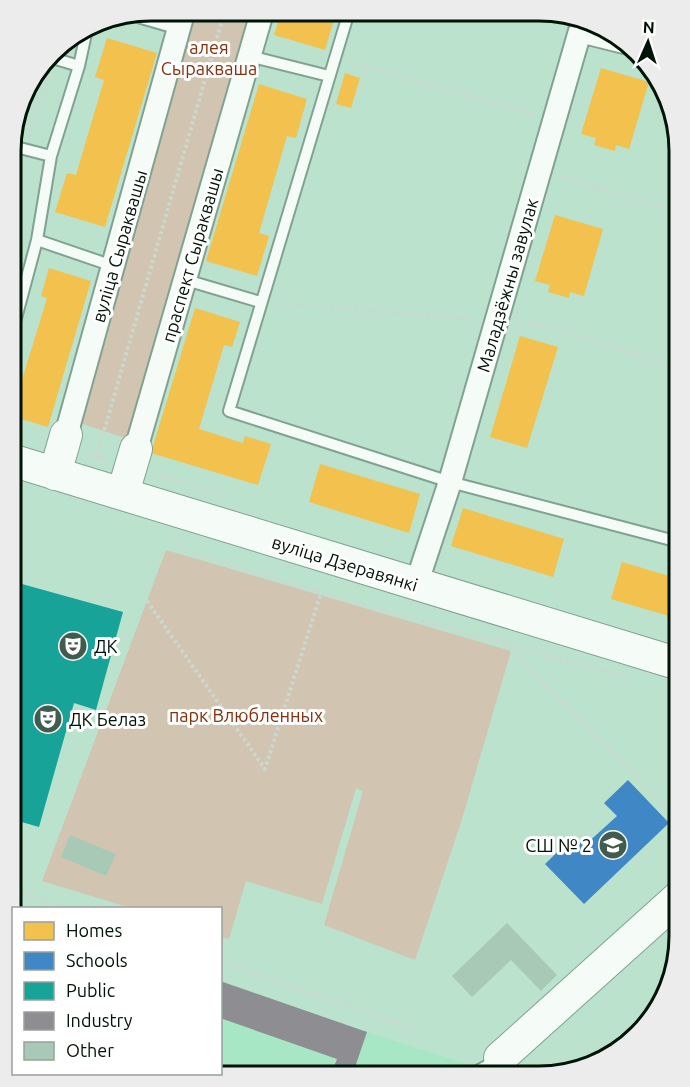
<svg xmlns="http://www.w3.org/2000/svg" width="690" height="1087" font-family="Ubuntu,sans-serif">
	<style>
		.built { fill: #a8e7c5 }
		.green { fill: #d1c4b0 }
		.homes { fill: #f2c14e }
		.schools { fill: #3f88c5 }
		.public { fill: #17a398 }
		.industry { fill: #8d8d92 }
		.building { fill: #a9c9b7 }
		.lines { fill: none; stroke-linecap: round; stroke-linejoin: round }
		.lane-casing { stroke: #82a291; stroke-width: 14 }
		.street-casing { stroke: #82a291; stroke-width: 26 }
		.secondary-casing { stroke: #82a291; stroke-width: 34 }
		.path { stroke: #cbd8d0; stroke-width: 4; stroke-dasharray: 3 3; stroke-linecap: butt }
		.lane { stroke: #f5fbf7; stroke-width: 10 }
		.street { stroke: #f5fbf7; stroke-width: 22 }
		.secondary { stroke: #f5fbf7; stroke-width: 32 }
		.labels { text-anchor: middle; dominant-baseline: central; stroke-width: 6; stroke-linejoin: round; paint-order: stroke }
		.park-label { font-size: 18px; fill: #85300e; stroke: #fff }
		.street-label { font-size: 18px; fill: #001307; stroke: #fff }
		.poi-label { font-size: 18px; fill: #001307; stroke: #fff; text-anchor: start }
		.rim { fill: none; stroke: #001307; stroke-width: 3 }
	</style>
	<rect width="100%" height="100%" fill="#bae2cc"/>
	<path class="built" d="M221 981 367 1032 464 1063 474 1076 129 1074H220Z"/>
	<path class="green" d="M254 16 131 440 80 423 187 17Z
		M166 550 511 651 462 819 415 960 324 925 363 791 356 788 322 904 246 881 229 939 221 937 220 908H131L42 881Z"/>
	<path class="homes" d="M280 16H335L325 50 274 35Z
		M107 38 157 53 105 227 55 212 67 173 76 175 104 80 95 77Z
		M601 68 649 82 629 149 616 145 615 151 594 145 596 138 581 134Z
		M345 73 360 78 351 108 336 104Z
		M259 84 307 99 296 138 287 136 259 233 269 236 257 276 206 261Z
		M555 215 603 229 584 296 570 292 569 298 548 292 550 285 535 281Z
		M49 268 91 281 48 427 11 416V377L22 380 47 298 41 296Z
		M195 308 240 322 232 347 224 345 199 429 243 443 245 436 271 444 258 485 151 453Z
		M520 336 558 347 527 448 490 437Z
		M320 464 420 494 409 533 309 502Z
		M463 508 564 539 553 577 451 546Z
		M622 562 679 579V619L611 599Z"/>
	<path class="schools" d="M628 780 669 823 584 904 545 864 574 836 584 846 617 816 604 803Z"/>
	<path class="public" d="M11 581 123 612 96 710 74 703 39 827 11 819Z"/>
	<path class="industry" d="M220 981 367 1032 352 1076 333 1069 337 1059 220 1018Z"/>
	<path class="building" d="M70 835 116 854 106 876 61 857Z
		M507 923 557 975 541 991 511 960 472 997 452 976Z"/>
	<g class="lines">
		<g class="lane-casing">
			<path id="lane" d="M348 15 229 411 450 482 679 542
				M141 18 179 29
				M249 56 329 76
				M49 57 79 66
				M12 146 51 156
				M37 240 113 266
				M186 280 260 302
				M11 337 37 240 51 156 79 66 87 29
				M468 1076 498 1060"/>
		</g>
		<g class="street-casing">
			<path id="street" d="M66 435 182 17
				M136 449 261 16
				M416 585 450 482 580 31 628 43"/>
		</g>
		<g class="secondary-casing">
			<path id="secondary" d="M11 460 679 664
				M55 474 66 435
				M123 493 136 449
				M500 1058 679 897"/>
		</g>
		<path class="path" d="M347 61 536 115
			M28 137 50 73
			M558 176 679 213
			M12 184 19 161
			M277 303 475 319
			M516 323 543 325 679 368
			M11 431 20 434
			M87 454 109 460
			M96 459 223 17
			M153 474 218 494
			M174 537 183 550 321 593 630 678
			M147 601 265 769 321 593
			M500 636 503 642 679 821
			M11 889 68 908
			M220 961 416 1029"/>
		<use href="#lane" class="lane"/>
		<use href="#street" class="street"/>
		<use href="#secondary" class="secondary"/>
	</g>
	<defs>
		<g id="theatre-disc" transform="scale(1.5)"><circle r="9.5" fill="#415b4c" stroke="#fff"/><path d="M-5-5.5Q0-4 5-5.5V0Q5 5 0 6Q-5 5-5 0ZM-3.3-2.5H-1v1.5H-3.3ZM1-2.5H3.3v1.5H1ZM-2.8 1Q0 5.5 2.8 1Z" fill="#fff"/></g>
		<g id="school-disc" transform="scale(1.5)"><circle r="9.5" fill="#415b4c" stroke="#fff"/><path d="M0-5L7-2L0 1L-7-2ZM-4 1L0 2.5L4 1V4Q0 6-4 4Z" fill="#fff"/></g>
	</defs>
	<g fill-rule="evenodd">
		<use href="#theatre-disc" x="73" y="646"/>
		<use href="#theatre-disc" x="48" y="719"/>
		<use href="#school-disc" x="613" y="845"/>
	</g>
	<g class="labels">
		<g class="park-label">
			<text x="209" y="47">алея<tspan x="209" dy="21">Сыракваша</tspan></text>
			<text x="246" y="715">парк Влюбленных</text>
		</g>
		<g class="street-label">
			<text transform="translate(119 246) rotate(-74)">вуліца Сыраквашы</text>
			<text transform="translate(192 255) rotate(-74)">праспект Сыраквашы</text>
			<text transform="translate(507 285) rotate(-74)">Маладзёжны завулак</text>
			<text transform="translate(345 563) rotate(17)">вуліца Дзеравянкі</text>
		</g>
		<g class="poi-label">
			<text x="94" y="646">ДК</text>
			<text x="69" y="719">ДК Белаз</text>
			<text x="592" y="845" text-anchor="end">СШ № 2</text>
		</g>
	</g>
	<path d="M0 0H690V1087H0ZM151 21H539A130 130 0 0 1 669 151V936A130 130 0 0 1 539 1066H151A130 130 0 0 1 21 936V151A130 130 0 0 1 151 21Z" fill="#ebeceb" fill-rule="evenodd"/>
	<path class="rim" d="M151 21H539A130 130 0 0 1 669 151V936A130 130 0 0 1 539 1066H151A130 130 0 0 1 21 936V151A130 130 0 0 1 151 21Z"/>
	<rect x="12" y="907" width="210" height="168" fill="#ffffff" stroke="#99a19c" stroke-width="1.5"/>
	<rect x="24" y="922" width="30" height="18" fill="#f2c14e" stroke="#99a19c" stroke-width="1.5"/>
	<text x="66" y="937" font-size="18" fill="#001307">Homes</text>
	<rect x="24" y="952" width="30" height="18" fill="#3f88c5" stroke="#99a19c" stroke-width="1.5"/>
	<text x="66" y="967" font-size="18" fill="#001307">Schools</text>
	<rect x="24" y="982" width="30" height="18" fill="#17a398" stroke="#99a19c" stroke-width="1.5"/>
	<text x="66" y="997" font-size="18" fill="#001307">Public</text>
	<rect x="24" y="1012" width="30" height="18" fill="#8d8d92" stroke="#99a19c" stroke-width="1.5"/>
	<text x="66" y="1027" font-size="18" fill="#001307">Industry</text>
	<rect x="24" y="1042" width="30" height="18" fill="#a9c9b7" stroke="#99a19c" stroke-width="1.5"/>
	<text x="66" y="1057" font-size="18" fill="#001307">Other</text>
	<g transform="translate(648 42) rotate(3)" stroke="#ffffff" stroke-width="4.5" paint-order="stroke">
	<path d="M0-4.5L10 22L0 15L-10 22Z" fill="#001307"/>
	<text y="-9" font-size="16" font-weight="bold" text-anchor="middle" fill="#001307">N</text>
	</g>
</svg>
